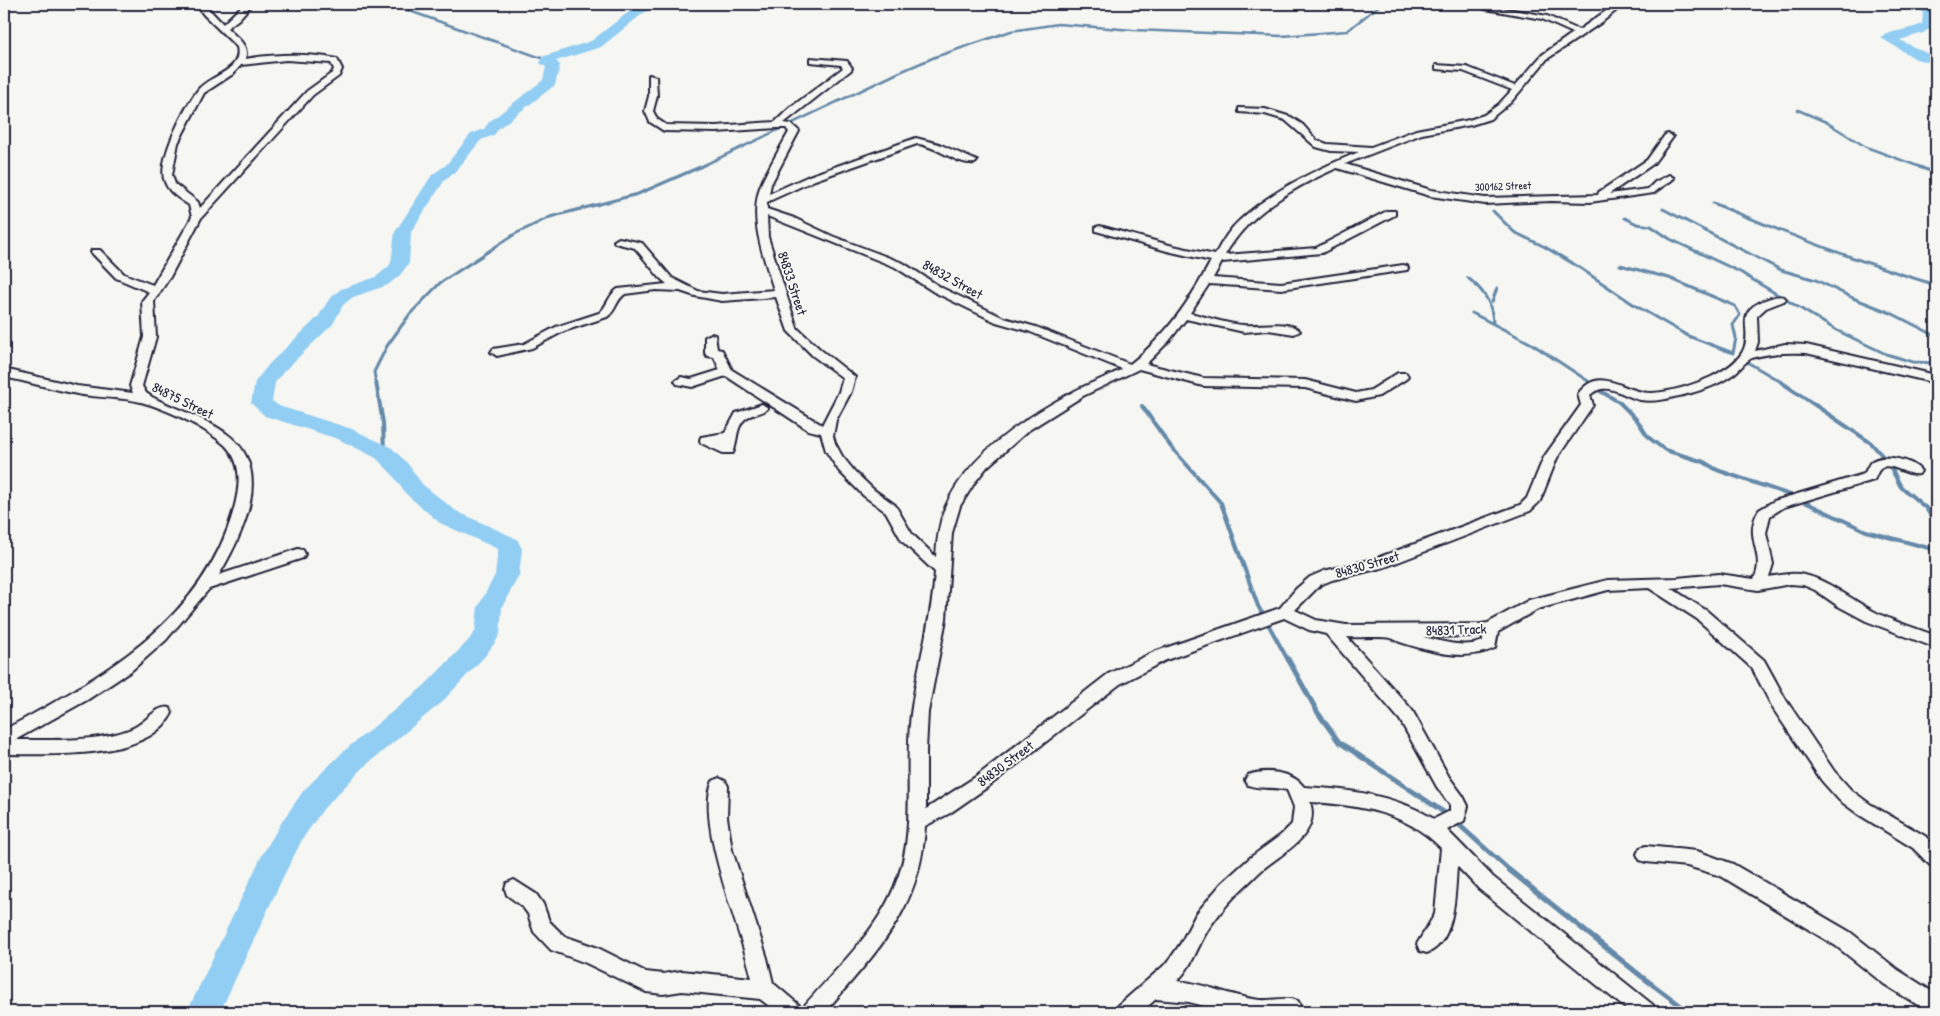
<svg xmlns="http://www.w3.org/2000/svg" width="1940" height="1016" font-family="'Patrick Hand',sans-serif">
	<style>
		.lines { fill: none; stroke-linecap: round; stroke-linejoin: round }
		.stream-far3 { stroke: #6589a9; stroke-width: 2.5 }
		.stream-far2 { stroke: #6589a9; stroke-width: 3 }
		.stream-far1 { stroke: #6589a9; stroke-width: 4 }
		.stream { stroke: #6589a9; stroke-width: 5 }
		.river { fill: #92cef3; fill-rule: evenodd }
		.minor-casing { stroke: #22223b; stroke-width: 4 }
		.minor { fill: #f6f6f2; fill-rule: evenodd }
		.labels { text-anchor: middle; dominant-baseline: central; stroke-width: 4; stroke-linejoin: round; paint-order: stroke }
		.far-street-label { font-size: 11px; fill: #22223b; stroke: #f6f6f2 }
		.street-label { font-size: 14px; fill: #22223b; stroke: #f6f6f2 }
	</style>
	<rect width="100%" height="100%" fill="#f6f6f2"/>
	<filter id="ink" filterUnits="userSpaceOnUse"><feTurbulence type="fractalNoise" baseFrequency=".02" numOctaves="2"/><feDisplacementMap in="SourceGraphic" scale="10" xChannelSelector="R" yChannelSelector="G"/><feConvolveMatrix kernelMatrix="1 2 1 2 8 2 1 2 1" color-interpolation-filters="sRGB"/></filter>
	<g filter="url(#ink)">
		<g class="lines">
			<path class="stream-far3" d="M390 4 547 60
				M1798 110 1826 122 1866 147 1923 168
				M698 168 900 72 935 57 1011 31 1058 24 1133 30 1282 36 1347 31 1381 4"/>
			<path class="stream-far2" d="M1919 167 1936 173
				M1713 203C1786 234 1860 262 1936 285
				M1663 209 1781 270 1816 280 1853 298 1891 313 1936 336
				M1493 211 1514 232 1545 247 1577 266 1636 306 1688 336 1733 353 1736 338 1733 325 1740 315 1735 306 1669 278 1620 265
				M1625 218 1637 224 1651 226 1670 239 1740 272 1836 330 1886 354 1913 362 1936 363
				M1468 278C1484 291 1492 302 1493 323
				M1492 302 1497 288
				M1472 313 1532 344 1588 381
				M1747 362 1783 383
				M376 383 374 372 387 346 410 314 440 283 515 234 550 217 638 194 700 167"/>
			<path class="stream-far1" d="M376 382 383 423 384 453
				M1781 382 1871 443 1887 461
				M1595 388 1619 402 1637 420 1648 437 1665 450 1704 462 1717 470 1790 495 1866 531 1936 550
				M1142 406 1171 447 1221 503 1258 606 1288 660
				M1891 468 1901 487 1926 508 1936 525"/>
			<path class="stream" d="M1288 659 1318 713 1339 742 1448 815
				M1456 822 1508 869 1641 976 1689 1012"/>
			<path class="river" d="M644 4H659L642 14 601 47 556 61 560 65 555 85 499 128 494 135 481 140 456 171 444 181 411 232 409 263 400 275 388 285 353 297 343 305 333 324 284 371 275 383 272 401 279 406 352 429 392 448 408 464 422 484 456 511 517 539 522 549 519 575 502 607 500 634 496 641 485 656 442 702 365 766 324 808 303 838 284 875 220 1012H187L262 855 283 820 304 790 345 750 424 686 467 642 475 632 478 607 495 575 498 549 440 523 406 494 392 474 376 458 338 439 265 416 251 403 255 382 258 378 270 363 318 317 330 298 341 289 376 277 388 267 391 263 395 232 432 175 446 165 471 134 484 129 489 122 543 80 546 67 540 63 542 57 591 41 634 8Z
				M1916 4H1928L1935 13 1934 26 1923 33 1900 40 1926 53 1936 56V64L1916 59 1881 38C1887 31 1910 30 1922 24L1923 13Z"/>
			<g class="minor-casing">
				<path id="minor" d="M196 4H204L223 24 244 4H252L239 19 227 28C236 37 250 45 245 59 275 54 307 53 337 59L342 69 339 76 313 95 201 218 170 277 154 301 156 337 142 386 146 393 152 397C177 410 204 417 227 434 275 469 243 534 219 575L298 549 303 550 305 554 303 558 209 589 166 640 131 671 87 700 15 740C50 740 99 742 131 729 145 724 157 704 170 708L172 713C148 761 49 754 4 754V730C100 678 203 622 234 509 240 486 243 463 225 445 205 427 167 409 141 402 121 397 98 398 77 394 53 389 28 382 4 377V369L77 386 133 393 130 386 144 337 142 301 149 292 116 278 91 252 92 250H100L124 274 153 285 192 217 189 205C180 199 169 193 165 182 156 162 184 109 197 91 208 75 243 72 237 47L204 15ZM286 60 331 63 334 69 332 73 307 91 200 208 198 202 175 184 172 175 178 143 204 93 233 74 241 65Z
					M1616 4H1624L1602 22 1547 59 1511 102 1490 119 1471 125 1422 134 1345 164 1431 190 1485 198 1598 195 1599 192 1647 160 1665 135 1668 134 1673 137 1653 164 1609 194 1648 189 1655 182 1669 175 1674 178C1668 184 1660 187 1654 193L1590 202 1551 201 1485 204 1430 196 1337 168C1294 187 1248 213 1225 255L1316 248 1387 211H1395V215L1322 253 1222 262 1213 278 1281 283 1403 265 1407 266 1408 268 1407 270 1281 289 1209 284 1190 313C1208 317 1226 324 1243 325 1258 327 1289 319 1300 331L1294 334 1268 330 1244 332 1186 319 1169 341 1146 364 1203 378 1305 380 1356 393 1371 390 1398 373H1406L1408 376 1406 379 1379 396 1356 401 1305 388 1203 386 1139 369 1083 396 1029 430 987 467 975 482 960 506 952 533 946 619 928 712 926 750V809L977 776 1108 674 1154 652 1280 608 1296 589 1310 577 1324 571 1377 558 1520 505 1527 498 1544 457 1581 405 1578 394C1600 363 1625 394 1652 393 1672 392 1693 385 1711 377 1723 371 1737 363 1743 351 1754 329 1732 313 1765 300 1771 298 1778 295 1784 297L1786 299 1784 301 1766 308 1757 316 1758 342 1755 351 1785 344 1806 345 1936 375V383L1806 353C1788 352 1770 353 1752 358 1745 361 1739 371 1732 375 1715 387 1694 393 1674 397 1663 400 1652 402 1640 400 1622 396 1607 380 1590 395L1593 405 1557 458 1540 501 1530 511 1385 567 1332 580 1320 585 1295 610 1316 620 1346 625 1481 624 1488 623 1529 600 1608 580 1677 578 1719 574 1754 579C1767 554 1742 538 1759 510L1774 501 1864 474C1866 471 1868 466 1870 463 1881 452 1913 460 1921 471L1919 474C1908 477 1888 460 1880 469 1877 472 1876 477 1874 480L1784 507 1770 516 1766 533 1773 564 1769 577C1781 575 1792 572 1804 575 1827 579 1853 601 1875 612 1894 622 1916 628 1936 636V648L1866 621 1838 606 1815 590 1803 585 1790 584 1758 590 1719 584 1671 588 1707 611 1764 660 1786 700 1834 771 1851 790 1870 804 1925 836 1936 847V867L1930 865 1913 848 1858 814 1839 800 1822 781 1774 710 1752 668 1697 619 1649 588 1608 590 1538 609 1498 632 1495 648C1464 662 1432 652 1400 642 1397 641 1393 638 1390 638 1381 636 1359 638 1347 637L1412 710 1449 777 1463 796 1468 806 1464 821 1447 830 1493 877 1653 1005 1656 1012H1630L1479 889 1457 866C1455 892 1456 942 1427 953L1420 951 1417 944 1435 914 1441 848C1406 812 1359 805 1310 802 1321 835 1283 852 1263 869 1257 874 1252 880 1246 885 1233 897 1221 911 1211 925 1198 943 1194 965 1177 981 1205 983 1231 997 1260 1000 1273 1001 1286 996 1298 1001L1301 1008 1299 1012H1227L1189 1002 1156 999 1141 1012H1116L1119 1005 1168 962 1181 943 1196 914 1221 884 1251 857 1281 835 1292 824 1294 807 1287 790C1274 786 1261 790 1248 785L1245 780 1248 775C1265 769 1293 771 1304 787 1348 789 1395 795 1434 819L1450 811V805L1437 787 1400 720 1326 634 1309 630 1284 618 1166 660 1120 684 989 786 950 813 925 826C921 910 876 952 825 1012H777L760 999 682 991 663 994 646 992 586 963 551 950 534 932 528 914 522 906 507 895 505 889 507 883 514 880 536 894 543 904 549 921 564 936 598 948 646 972 663 974 682 971 752 978C742 933 694 820 713 781L719 778 725 781 728 786 727 817 732 850 767 958 773 983 799 1005 802 1012 805 1005C851 952 900 911 907 836 911 796 906 755 911 714 917 666 932 621 935 572L902 541 886 512 864 496 839 471 826 451 821 433 808 430 726 376 692 387 677 384 675 381 681 377 691 379 720 370 714 357 707 356 705 353V337L711 334 715 335 717 349 722 350 732 370 822 425 839 392 843 378 813 356 788 331 776 297 722 301 695 296 680 291 656 290 625 294C616 300 616 311 607 317L564 331 532 348 497 356 491 352 493 349 524 344 556 327 599 313C608 306 608 295 618 289L667 284 660 278 635 248 615 243 614 241 619 238 642 243 672 278 698 291 722 294 774 290C764 257 747 217 762 182 770 165 780 148 789 132L786 128H777L716 132 664 131 650 122 645 111 649 96V75L656 77 657 96 653 111 657 119 666 125 716 126 775 122 790 108 843 68 841 65 810 62V58L847 61 852 68 851 70 784 123 791 124 799 131 771 184 769 194 809 176 916 138 939 144 977 161 975 163C958 166 936 145 917 144L815 180 767 202V209L794 218 832 236 903 263 942 288 1004 318 1036 327 1130 364C1166 336 1190 301 1211 261L1167 251 1096 231V227L1100 226 1173 246 1215 255C1221 243 1229 230 1239 221 1270 191 1319 168 1359 152L1331 151 1316 147 1285 120 1265 114 1239 112V108L1265 109 1291 117 1303 125 1316 140 1327 144 1371 147 1416 130 1469 120 1484 115 1498 105 1512 90 1463 71 1436 69V65L1467 67 1515 86 1542 55 1573 33 1542 19 1491 10 1485 9V5L1547 16 1579 30ZM767 216 895 267 934 292 996 322 1028 331 1122 369C1106 378 1089 383 1073 392 1026 417 966 456 945 508 939 524 937 540 936 557L912 534 895 505 874 490 855 472 842 456 835 443 833 436 836 420 851 392 855 377 821 350 797 328 768 237ZM1472 636H1483V641C1464 649 1441 641 1423 637Z
					M762 404 768 408C763 414 753 413 746 418 735 427 738 442 733 453H723L701 443 700 440 701 437 725 433 736 413Z
					M1646 846 1697 851 1733 864 1850 932 1898 970 1936 994V1012H1929L1884 984 1836 946 1721 876 1687 866 1646 862 1640 860 1637 854 1640 848Z"/>
			</g>
			<use href="#minor" class="minor"/>
		</g>
	</g>
	<g class="labels">
		<g class="far-street-label">
			<text transform="translate(1503 186) rotate(-2)">300162 Street</text>
		</g>
		<g class="street-label">
			<text transform="translate(953 279) rotate(29)">84832 Street</text>
			<text transform="translate(793 283) rotate(72)">84833 Street</text>
			<text transform="translate(183 400) rotate(26)">84875 Street</text>
			<text transform="translate(1367 564) rotate(-16)">84830 Street</text>
			<text transform="translate(1456 629) rotate(-2)">84831 Track</text>
			<text transform="translate(1005 763) rotate(-37)">84830 Street</text>
		</g>
	</g>
	<rect width="1940" height="1016" fill="none" stroke="#f6f6f2" stroke-width="20"/>
	<rect x="10" y="10" width="1920" height="996" fill="none" stroke="#22223b" stroke-width="2" filter="url(#ink)"/>
</svg>
